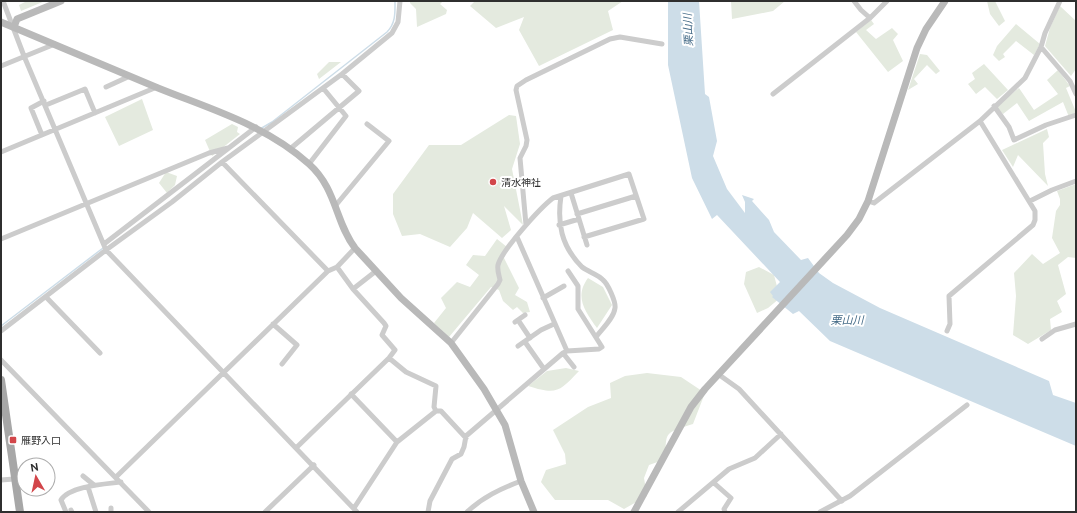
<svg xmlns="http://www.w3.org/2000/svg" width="1077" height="513" font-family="Ubuntu,'Noto Sans JP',sans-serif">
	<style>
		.green { fill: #e4eadf }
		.water { fill: #cddde8 }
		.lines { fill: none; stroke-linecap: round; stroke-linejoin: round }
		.stream { stroke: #cddde8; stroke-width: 1.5 }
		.street { stroke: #ccc; stroke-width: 5 }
		.secondary { stroke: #b9b9b9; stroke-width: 7 }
		.primary { stroke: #a7a7a7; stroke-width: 8 }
		.poi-dot { fill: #d2464a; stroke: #fff; stroke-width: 1.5 }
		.labels { text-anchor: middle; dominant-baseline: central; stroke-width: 4; stroke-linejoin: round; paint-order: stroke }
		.poi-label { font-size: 10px; fill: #2f2f2f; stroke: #fff; text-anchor: start }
		.water-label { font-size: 11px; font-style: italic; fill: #466c88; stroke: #fff }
	</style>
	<rect width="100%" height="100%" fill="#fff"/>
	<path class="green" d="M27 1H45L21 11 19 5Z
		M410 1H443L440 4 447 10 446 14 417 27 416 9 410 3Z
		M475 1H623L608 11 613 30 539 66 519 30 524 17 496 28 470 6Z
		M731 1H785L773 11 732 19Z
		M987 1H995L1005 21 999 26 990 14Z
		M1060 6 1076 21V69L1071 76 1045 46 1050 28Z
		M871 20 874 24 866 30 876 39 892 28 898 34 893 40 903 61 888 72 856 32Z
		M1016 24 1040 44 1034 55 1016 41 1003 54 1005 57 999 61 993 55 997 46Z
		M920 54 927 55 940 71 936 74 927 65 914 79 918 84 908 90Z
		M329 62H341L319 79 317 74Z
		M984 64 1008 90 997 99 985 87 976 94 968 84 975 79 972 73Z
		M1058 70 1070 86 1066 88 1076 112 1069 117 1063 102 1029 121 1017 103 1003 114 996 107 1019 88 1034 110 1058 94 1047 80Z
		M142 99 153 130 119 146 105 117Z
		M509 115 516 116 520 144 512 169 523 225 504 206 511 230 502 238 473 213 467 228 450 247 420 234 402 236 393 214V194L429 145H461Z
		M232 124 238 127 237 132 240 134 212 156 205 140Z
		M1047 129 1049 137 1043 143 1045 174 1048 186 1018 155 1013 167 1002 150Z
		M166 172 177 176 175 185 167 193 159 183Z
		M1076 184V258L1068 257 1058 265 1066 294 1057 301 1062 312 1050 319 1051 330 1028 344 1013 335 1016 296 1014 273 1032 254 1043 264 1060 253 1052 238 1056 211 1060 205V199L1057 191Z
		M497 239 507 247 504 258 519 288 515 295 527 302 530 312 523 313 517 307 513 310 503 301 499 290 491 287 449 337 434 323 446 308 441 298 457 282 470 287 479 275 466 265 473 255 485 256Z
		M759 267 774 275 780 298 768 308 757 313 744 284 746 272Z
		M588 278 603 287 612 305 597 328C585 311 574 297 588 278Z
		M566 368 579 371C559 392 557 395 528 386L547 371Z
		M647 373 681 377 705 393 693 424C666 433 665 430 666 459L649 465 644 478 647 496 624 509 608 500H555L541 482 546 470 566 464 565 454 553 430 588 407 611 398 610 383 625 376Z"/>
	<path class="water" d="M668 1H699L705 94 709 97 717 141 713 156 727 189 745 213V202L742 195 754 199 752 201 769 220 774 232 801 260 808 258 819 273 833 283 880 308 1049 381 1053 395 1076 403V446L830 341 799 311 793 314 772 297 773 296 770 292 780 282 717 215 712 219 692 178 668 65Z"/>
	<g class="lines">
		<path class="stream" d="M260 129 272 122 387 32C396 23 395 12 395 1
			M1 326 103 248"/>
		<path class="street" d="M3 1 24 56 106 250 357 512
			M854 1 861 10 870 18
			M1041 47 1070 81 1076 94
			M1 66 55 44
			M106 87 130 76
			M773 94 870 18 887 1
			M46 105 85 89 95 113
			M994 106 1009 127 1014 140 1046 125 1076 115
			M42 135 31 108 44 101
			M290 149 359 91 342 74
			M1 152 157 87
			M222 162 328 271
			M309 164 346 116 323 88
			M571 193 587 245
			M561 196C557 223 561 246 582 267 588 272 598 274 603 280 608 284 616 302 615 308 614 318 602 329 596 337
			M868 201 874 203 980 121 1025 78 1041 47 1045 33 1060 1
			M1030 201 1052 190 1076 181
			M336 205 389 141 367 124
			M577 214 636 196
			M526 225 520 158 526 146 527 140 516 90 517 86 526 80 610 39 620 37 662 44
			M559 225 579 219
			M517 237 567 351
			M1 239 209 153 228 148
			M104 244 256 127
			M353 289 376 271
			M46 297 100 353
			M543 298 564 286
			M518 320 530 338
			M515 322 525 315
			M273 324 297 345 282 364
			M1 331 106 250 172 202 222 162 342 74 392 33 398 22 400 1
			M947 331 950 324 949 296 1033 225 1035 220V211L980 121
			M1042 339 1055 330 1076 324
			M525 342 544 369
			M451 343 498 284 500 280C499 275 497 270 498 265 502 250 540 208 553 198L629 174 644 219 584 237
			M518 346 541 330 554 324
			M563 353 574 367
			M389 358 406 372 436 386 434 407 436 411
			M1 360 149 512
			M718 374 739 389 842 501
			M351 394 397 442 436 411H441L466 438
			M297 447 389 358 395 350 382 335 386 326 384 323 353 289 337 267
			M83 476 94 485
			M116 477 328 271 337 267 355 248
			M1 480 14 479
			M714 483 731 498 724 509 725 512
			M88 487 96 512
			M111 508V512
			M354 508 397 442
			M71 510 72 512
			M66 512 61 500C69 486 106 484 121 482
			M265 512 314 465
			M428 512 430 501 452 459 461 454 464 447 466 436 563 353 567 351 599 349 602 347 578 309V286L568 271
			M467 512C483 497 500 489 521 481
			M678 512 729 469 755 458 781 434
			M820 512 850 496 967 405"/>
		<path class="secondary" d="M1 22C53 44 105 66 158 88 210 109 266 125 309 164 337 189 335 222 355 248L401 298 451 343 484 389 505 425 521 481 534 512
			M14 27 17 19 61 1
			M634 512 691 407 705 389 847 235 859 219 868 201 917 48 926 29 945 1"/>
		<path class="primary" d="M1 380 20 512"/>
	</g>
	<g class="poi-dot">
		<circle cx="493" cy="182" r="4"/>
		<rect x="9" y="436" width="8" height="8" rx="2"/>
	</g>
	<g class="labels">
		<g class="poi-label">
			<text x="501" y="182">清水神社</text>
			<text x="21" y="440">雁野入口</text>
		</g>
		<g class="water-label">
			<text transform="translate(688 30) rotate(-93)">栗山川</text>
			<text x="847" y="320">栗山川</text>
		</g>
	</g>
	<rect width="1077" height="513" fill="none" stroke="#2f2f2f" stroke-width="4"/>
	<g transform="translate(36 477) rotate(351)"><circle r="19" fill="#ffffff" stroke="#acacac"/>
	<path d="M0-3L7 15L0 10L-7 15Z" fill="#d2464a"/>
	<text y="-6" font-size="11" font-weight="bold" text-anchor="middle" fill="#2f2f2f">N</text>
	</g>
</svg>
